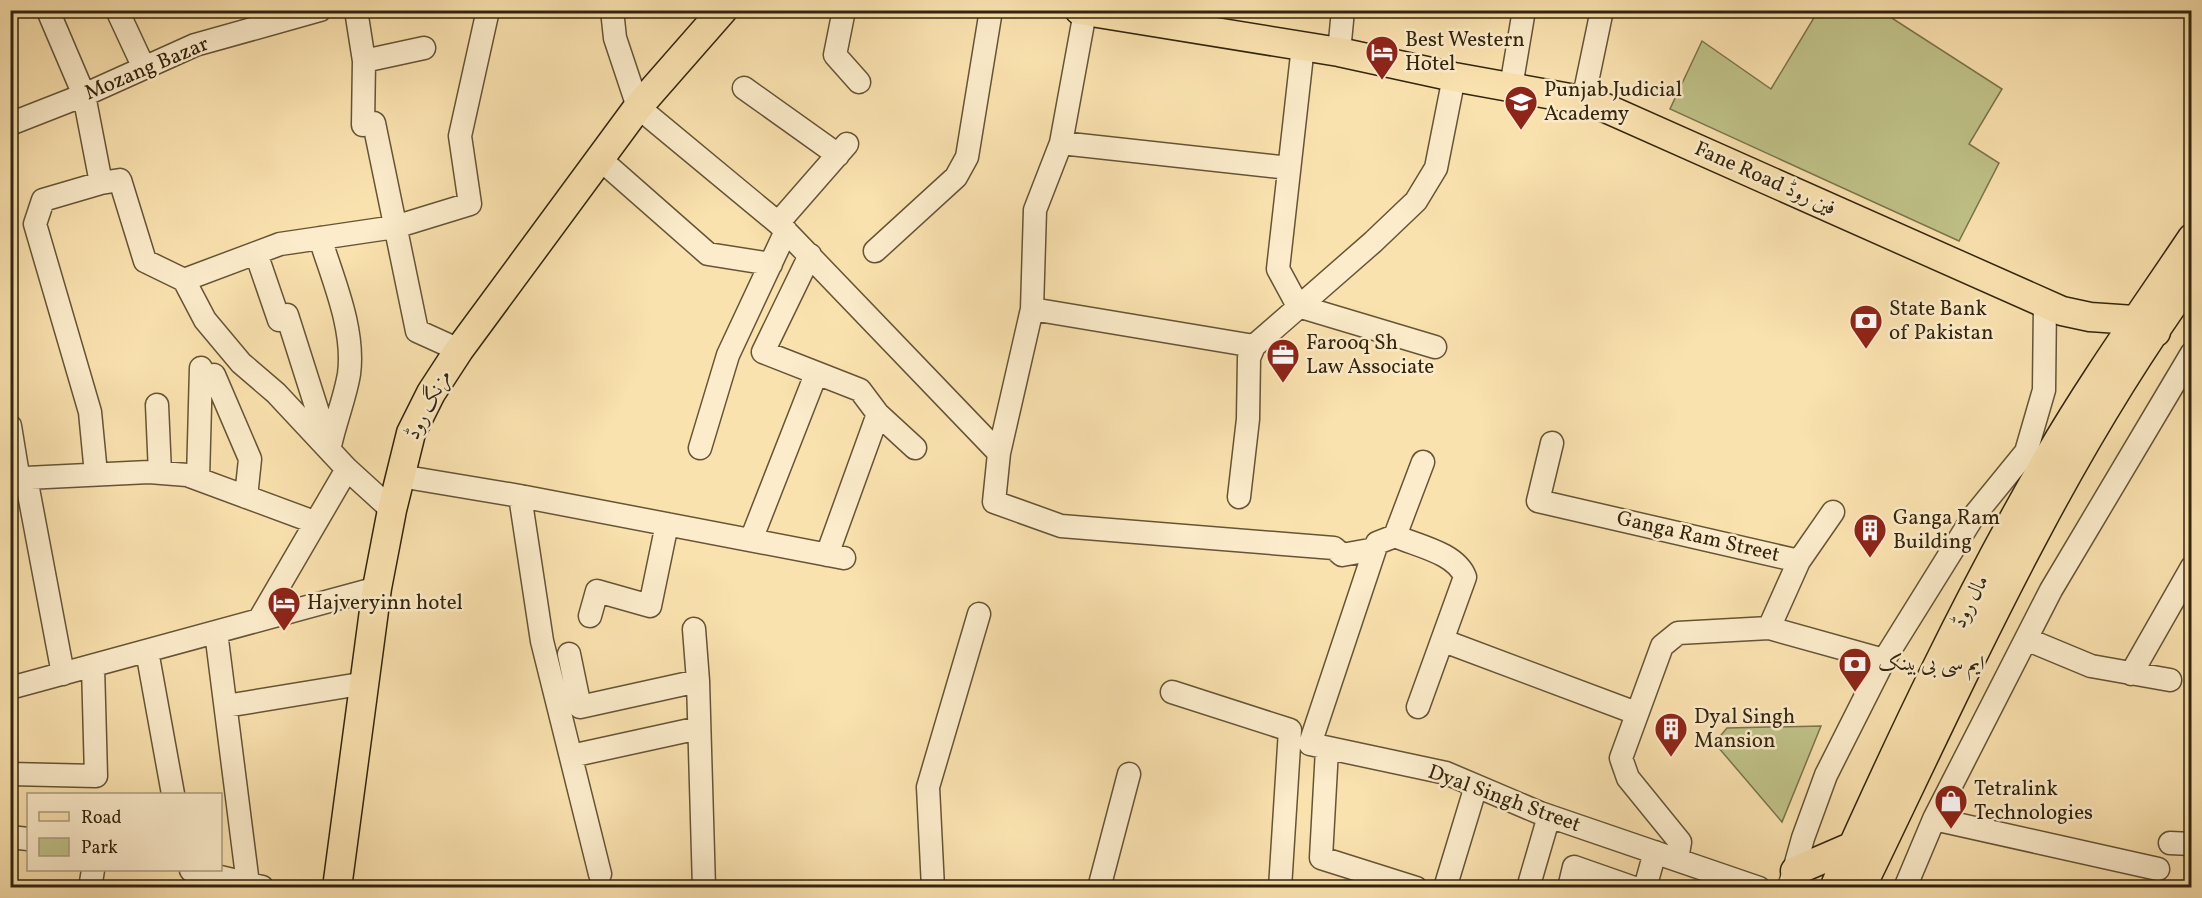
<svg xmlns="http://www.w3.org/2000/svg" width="2202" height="898" font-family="Vollkorn,Amiri,serif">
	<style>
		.green { fill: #c0c389; stroke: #7a744b; stroke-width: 1.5 }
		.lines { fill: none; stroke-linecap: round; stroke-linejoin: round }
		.minor-casing { stroke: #655436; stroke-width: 25 }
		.major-casing { stroke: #33240d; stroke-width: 31 }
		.minor { stroke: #fceccb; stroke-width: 22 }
		.major { stroke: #fae2af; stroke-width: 28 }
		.labels { text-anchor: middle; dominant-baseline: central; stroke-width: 5; stroke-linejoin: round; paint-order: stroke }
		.poi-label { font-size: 21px; fill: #33240d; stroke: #fceccb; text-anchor: start }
		.street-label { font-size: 21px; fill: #33240d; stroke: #fceccb }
	</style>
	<rect width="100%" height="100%" fill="#fae2af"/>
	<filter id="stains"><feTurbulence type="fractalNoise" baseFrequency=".00333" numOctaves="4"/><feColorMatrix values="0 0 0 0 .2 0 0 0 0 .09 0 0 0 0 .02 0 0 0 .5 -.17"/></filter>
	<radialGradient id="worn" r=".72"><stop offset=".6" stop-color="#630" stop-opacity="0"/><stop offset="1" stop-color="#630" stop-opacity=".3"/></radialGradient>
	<path class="green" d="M1818 11H1881L2002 89 1969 144 1999 163 1959 241 1670 109 1702 41 1771 89Z
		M1821 726 1782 822 1718 747 1721 735 1727 728Z"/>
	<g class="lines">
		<g class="minor-casing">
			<path id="minor" d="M50 10 49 13 84 95 101 183 120 180 145 261 184 280 205 320 241 363 276 393 347 469 392 510
				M117 10 144 68
				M356 10 364 61 363 125 374 123 417 331 459 350
				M612 10 615 38 638 107 778 223 999 453
				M844 10 835 55 859 82
				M1085 12 1061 143 1035 210 1032 309 999 453 994 502 1061 526 1334 548 1342 555 1375 549
				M1303 46 1278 269 1298 306 1435 347
				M1339 52 1343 10
				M364 61 424 48
				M1511 87 1524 10
				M744 88 838 155
				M1583 101 1602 10
				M10 124 84 95 195 45 320 10
				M1061 143 1289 168
				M600 159 708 254 771 264
				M778 223 847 144
				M320 238C333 280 355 329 349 374 345 398 335 422 330 446
				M875 251 956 177 967 157 991 10
				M256 253 279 320 287 315 328 444
				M810 255 763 352 860 390 878 414 915 448
				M184 280 280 244 395 227 470 204 460 136 488 10
				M1032 309 1254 346
				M214 375 250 459 246 497
				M157 405 160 473
				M10 426 19 481 10 488
				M1552 443 1538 501 1799 561 1769 628 1884 660
				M700 448 728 355 786 231
				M96 474 90 412 35 224 43 200 101 183
				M400 476 520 496 844 558
				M198 479 201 368
				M520 496 542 641 600 874
				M1239 497 1248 419 1249 358 1254 346 1373 242 1416 201 1436 168 1454 77
				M1395 536 1423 462
				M751 540 816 374
				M827 555 878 414
				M1799 561 1833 512
				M590 616 597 591 650 606 667 524
				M259 620 347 469
				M694 629 698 681 704 888
				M216 632 248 884
				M2026 639 2091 666 2170 680
				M1444 641 1636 713
				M147 651 173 794
				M569 654 580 707 698 681
				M63 674 26 478 149 472 187 475 314 522
				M2131 674 2192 567
				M10 688 377 588
				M1172 692 1290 730 1280 888
				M226 706 366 683
				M1418 707 1465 577C1456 553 1418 546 1395 536L1377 543 1310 744 1446 773 1540 813 1759 888
				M1327 749 1321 858 1416 888
				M571 756 699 728
				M10 774 96 776 93 666
				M1934 819 2158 869
				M10 837 28 839
				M2170 843 2192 844
				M1677 859 1680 842 1628 778 1621 758 1662 646 1678 633 1769 628
				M191 870 262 887
				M90 888 93 870
				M933 888 928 787 979 614
				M1099 888 1129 774
				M1445 888 1476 786
				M1528 888 1549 816
				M1569 888 1574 867 1634 888
				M1645 888 1655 852
				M1789 888 1803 838 1826 775 1884 660 1973 517 2026 452 2044 390 2045 303
				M1905 888 1934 819 2051 590 2192 353"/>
		</g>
		<g class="major-casing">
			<path id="major" d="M1079 10 1339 52 1454 77 1592 102 2062 311 2090 317 2134 320 2156 332
				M1795 871 1853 846
				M337 888 377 588 392 510 411 433 431 393 459 350 638 107 723 10
				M1834 888C1899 742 1968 596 2048 458 2092 382 2143 311 2192 238
				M1861 888C1962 680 2055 466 2192 278"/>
		</g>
		<use href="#minor" class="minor"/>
		<use href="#major" class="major"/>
	</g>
	<defs>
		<g id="hotel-pin" transform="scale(1.725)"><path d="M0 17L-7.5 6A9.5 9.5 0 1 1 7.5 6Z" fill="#8f2418" stroke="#fceccb"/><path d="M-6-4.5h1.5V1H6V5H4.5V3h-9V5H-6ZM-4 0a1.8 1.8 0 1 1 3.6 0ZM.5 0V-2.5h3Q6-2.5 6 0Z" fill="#fff"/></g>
		<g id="university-pin" transform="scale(1.725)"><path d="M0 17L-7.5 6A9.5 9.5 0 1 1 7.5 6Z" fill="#8f2418" stroke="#fceccb"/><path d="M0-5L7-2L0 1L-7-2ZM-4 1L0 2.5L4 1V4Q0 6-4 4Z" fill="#fff"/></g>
		<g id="bank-pin" transform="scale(1.725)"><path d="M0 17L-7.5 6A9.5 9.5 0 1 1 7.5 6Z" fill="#8f2418" stroke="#fceccb"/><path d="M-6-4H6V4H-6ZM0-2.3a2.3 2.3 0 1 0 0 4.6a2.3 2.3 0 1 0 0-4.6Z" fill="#fff"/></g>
		<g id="office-pin" transform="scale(1.725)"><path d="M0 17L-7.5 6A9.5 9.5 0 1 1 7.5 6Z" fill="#8f2418" stroke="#fceccb"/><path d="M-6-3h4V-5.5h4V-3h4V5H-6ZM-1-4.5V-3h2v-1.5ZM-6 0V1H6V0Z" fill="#fff"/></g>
		<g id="building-pin" transform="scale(1.725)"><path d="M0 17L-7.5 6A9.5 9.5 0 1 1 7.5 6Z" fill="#8f2418" stroke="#fceccb"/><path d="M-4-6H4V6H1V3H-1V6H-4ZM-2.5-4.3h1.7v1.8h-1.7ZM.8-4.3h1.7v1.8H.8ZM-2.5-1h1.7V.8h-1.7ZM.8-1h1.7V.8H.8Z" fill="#fff"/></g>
		<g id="shop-pin" transform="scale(1.725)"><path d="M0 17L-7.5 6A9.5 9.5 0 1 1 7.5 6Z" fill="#8f2418" stroke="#fceccb"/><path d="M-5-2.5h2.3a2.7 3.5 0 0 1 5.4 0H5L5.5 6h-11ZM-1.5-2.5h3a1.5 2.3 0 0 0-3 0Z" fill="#fff"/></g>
	</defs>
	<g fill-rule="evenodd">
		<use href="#hotel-pin" x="1382" y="52"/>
		<use href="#university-pin" x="1521" y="102"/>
		<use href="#bank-pin" x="1866" y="321"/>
		<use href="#office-pin" x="1283" y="355"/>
		<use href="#building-pin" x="1870" y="530"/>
		<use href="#hotel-pin" x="284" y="603"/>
		<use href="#bank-pin" x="1855" y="664"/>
		<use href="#building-pin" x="1671" y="729"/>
		<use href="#shop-pin" x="1951" y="801"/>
	</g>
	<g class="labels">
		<g class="poi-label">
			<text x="1405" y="40">Best Western<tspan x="1405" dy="24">Hotel</tspan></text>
			<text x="1544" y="90">Punjab Judicial<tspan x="1544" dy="24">Academy</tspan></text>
			<text x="1889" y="309">State Bank<tspan x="1889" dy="24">of Pakistan</tspan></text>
			<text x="1306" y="343">Farooq Sh<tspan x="1306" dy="24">Law Associate</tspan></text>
			<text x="1893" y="518">Ganga Ram<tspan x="1893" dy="24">Building</tspan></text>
			<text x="307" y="603">Hajveryinn hotel</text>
			<text x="1878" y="664">ایم سی بی بینک</text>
			<text x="1694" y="717">Dyal Singh<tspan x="1694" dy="24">Mansion</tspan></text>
			<text x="1974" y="789">Tetralink<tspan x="1974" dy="24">Technologies</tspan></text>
		</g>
		<g class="street-label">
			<text transform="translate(147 69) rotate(-23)">Mozang Bazar</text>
			<text transform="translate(1765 179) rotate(24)">Fane Road فین روڈ</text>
			<text transform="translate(429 405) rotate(-63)">مزنگ روڈ</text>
			<text transform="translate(1698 537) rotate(13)">Ganga Ram Street</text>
			<text transform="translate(1971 602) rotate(-63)">مال روڈ</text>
			<text transform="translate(1504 799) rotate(20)">Dyal Singh Street</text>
		</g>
	</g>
	<rect width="2202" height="898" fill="none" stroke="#fae2af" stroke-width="36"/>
	<rect x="12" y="12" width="2178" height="874" fill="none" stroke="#33240d" stroke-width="3"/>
	<rect x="18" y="18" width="2166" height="862" fill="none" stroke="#33240d" stroke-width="1.5"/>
	<rect x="27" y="793" width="195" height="78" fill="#fceccb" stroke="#ac9c7f" stroke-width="1.5"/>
	<rect x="39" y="812" width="30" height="9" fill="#fae2af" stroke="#ac9c7f" stroke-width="1.5"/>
	<text x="81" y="823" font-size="18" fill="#33240d">Road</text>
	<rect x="39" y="838" width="30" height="18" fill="#c0c389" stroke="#ac9c7f" stroke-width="1.5"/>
	<text x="81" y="853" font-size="18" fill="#33240d">Park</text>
	<rect width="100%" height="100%" filter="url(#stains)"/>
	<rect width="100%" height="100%" fill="url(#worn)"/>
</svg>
